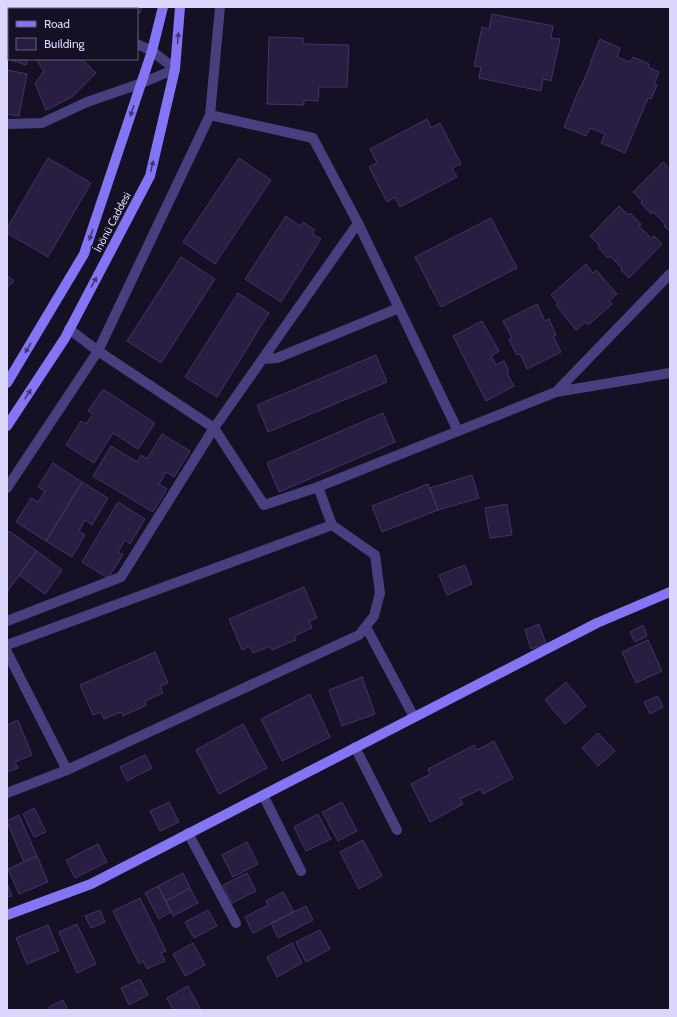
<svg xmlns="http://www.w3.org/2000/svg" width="677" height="1017" font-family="Cabin,sans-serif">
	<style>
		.building { fill: #291e42; stroke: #43326c }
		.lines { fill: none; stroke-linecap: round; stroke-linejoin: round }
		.lane { stroke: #473f7e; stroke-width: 10 }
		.street { stroke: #473f7e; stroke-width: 10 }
		.secondary { stroke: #8375f4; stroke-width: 10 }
		.oneway { fill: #413877 }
		.labels { text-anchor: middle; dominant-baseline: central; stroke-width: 3; stroke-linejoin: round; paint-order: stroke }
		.street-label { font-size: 11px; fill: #ddd6fc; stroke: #151023 }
	</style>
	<rect width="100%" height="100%" fill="#151023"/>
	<path class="building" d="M124 7H142L140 13 137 12V9H129Z
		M492 14 553 26 551 38 560 39 551 81 543 79 541 91 479 78 481 67 474 66 482 27 489 29Z
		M7 19 9 20V59H28L26 65 7 59Z
		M269 37 303 38V44L349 45 347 87H319L318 101 304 100V105L267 104Z
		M600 39 620 48 617 57 630 62 633 57 649 64 648 67 659 72 654 84 657 85 651 99 648 98 625 153 601 143 605 134 590 128 586 136 564 127 580 87H581L591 63H590Z
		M37 59H82L96 73 72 97 46 110 35 83 44 71 36 60Z
		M7 70 27 74 19 116 7 114Z
		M427 119 431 128 440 123 461 164 452 168 457 177 400 207 395 197 387 202 369 167 377 163 370 149Z
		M48 158 91 183 48 257 7 233V228Z
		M239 158 271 180 215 264 183 242Z
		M663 162 670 170V231L664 226 665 224 653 212 651 214 641 203 642 201 633 192Z
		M619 206 628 215 630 213 641 224 639 226 652 239 654 236 662 244 629 278 621 270 622 268 610 256 608 258 598 247 599 245 590 236Z
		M286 216 300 226 303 222 315 230 312 234 321 239 281 302 245 279Z
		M491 218 517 268 441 307 415 257Z
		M181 257 215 279 161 363 127 341Z
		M586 264 593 273 596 270 617 294 609 301 612 304 588 325 586 322 576 330 556 305 558 303 551 295Z
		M7 275 14 281 7 288Z
		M238 293 269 313 217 397 185 377Z
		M537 304 545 321 549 319 556 335 553 336 561 352 527 369 520 354 517 355 509 340 512 338 503 321Z
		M482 321 499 351 491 356 496 365 504 361 509 372 507 373 514 386 486 401 453 336Z
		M376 355 387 382 268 432 257 405Z
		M103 389 155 423 138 449 113 433 94 463 66 445 81 421 86 424 93 414 88 411Z
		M383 413 395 442 279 492 267 463Z
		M162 434 190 451 174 477 166 472 159 484 167 489 153 512 93 476 111 446 137 462 141 455 147 459Z
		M53 463 82 482 46 541 16 522 31 498 38 502 45 491 38 487Z
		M472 475 479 498 438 510 430 488Z
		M82 482 108 498 92 525 85 520 79 531 85 535 72 557 46 541Z
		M428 484 438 510 382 532 372 506Z
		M118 502 145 519 130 544 125 540 118 552 123 555 108 578 82 562Z
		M507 504 512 535 490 538 485 508Z
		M9 531 37 551 7 592V534Z
		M37 551 62 570 45 594 19 575Z
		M465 565 472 584 447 595 439 575Z
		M304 587 317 618 309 621 312 628 294 636 296 640 272 650 270 646 253 653 250 646 242 650 229 619Z
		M539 624 546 644 531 649 525 630Z
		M643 625 647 636 635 642 630 632Z
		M648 640 662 671 636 683 622 652Z
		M155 652 168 683 160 686 163 693 145 701 147 705 123 716 121 712 104 719 101 712 93 715 80 685Z
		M362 677 375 714 342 726 329 690Z
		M566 682 586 706 565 724 545 700Z
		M310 694 330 737 282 761 261 719Z
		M658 696 663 707 650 714 644 702Z
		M18 720 32 755 15 762 18 768 7 772V725Z
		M243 724 267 768 219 794 196 750Z
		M598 733 615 751 598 766 582 748Z
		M494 741 513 778 483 794 481 789 460 799 463 804 430 822 411 784 430 774 428 769 474 745 477 750Z
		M145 755 152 768 127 781 120 767Z
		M169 802 179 822 160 831 150 811Z
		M342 802 357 831 338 841 322 812Z
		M34 808 46 832 34 837 23 814Z
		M318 814 331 839 306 851 294 827Z
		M19 815 37 856 24 862 7 822V821Z
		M363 840 382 876 359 889 340 852Z
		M247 842 258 864 233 877 222 855Z
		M98 844 107 862 75 878 66 860Z
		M37 856 48 882 19 894 8 869Z
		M183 873 190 888 166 901 158 886Z
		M247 873 256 891 232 903 223 885Z
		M7 883 12 896 7 897Z
		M158 886 171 912 159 919 145 893Z
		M190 888 198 903 173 916 166 901Z
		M283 892 294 912 253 933 245 917 268 905 266 901Z
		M140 898 166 951 161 953 165 961 147 969 143 961 139 964 113 911Z
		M306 906 313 920 278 938 271 923Z
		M100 910 105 922 91 928 85 916Z
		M208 910 217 926 194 938 185 922Z
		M77 924 96 964 77 973 59 932Z
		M48 925 59 951 27 964 16 938Z
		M320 930 330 949 306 962 296 942Z
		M193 943 205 965 185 976 173 954Z
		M292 943 302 963 277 977 267 957Z
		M140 979 148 995 129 1005 121 988Z
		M188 986 201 1010H173L167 998Z
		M63 1000 68 1010H50L49 1007Z"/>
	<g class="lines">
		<path class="lane" d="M355 747 397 830
			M263 795 301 871
			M188 833 236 923"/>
		<path class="street" d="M65 7 69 9
			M210 115 313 138 358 223 458 431
			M7 124 42 123 87 102 142 83 175 69 152 51 137 44
			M69 329 98 351 214 428 264 505 318 487 556 392 670 274
			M263 359 277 358 399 308
			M556 392 670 373
			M318 487 332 525
			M7 488 98 351 210 115 220 7
			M7 621 121 577 214 428 358 223
			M366 627 414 717
			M7 645 332 525 375 555 380 593 374 616 359 635 67 770 7 793
			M7 652 67 770"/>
		<path class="secondary" d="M7 383 84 254 152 51 163 7
			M7 426 65 338 150 176 175 69 180 7
			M7 915 91 884 597 623 670 592"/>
	</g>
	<defs><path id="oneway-solid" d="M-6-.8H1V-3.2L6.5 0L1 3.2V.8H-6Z"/></defs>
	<g class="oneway">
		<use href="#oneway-solid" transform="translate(178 38) rotate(-85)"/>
		<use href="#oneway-solid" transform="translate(132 111) rotate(109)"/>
		<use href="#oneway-solid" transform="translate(152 166) rotate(-77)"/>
		<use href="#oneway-solid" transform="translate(91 235) rotate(109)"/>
		<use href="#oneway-solid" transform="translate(94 282) rotate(-62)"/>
		<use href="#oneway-solid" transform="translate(28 348) rotate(121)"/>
		<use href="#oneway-solid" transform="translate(28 394) rotate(-57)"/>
	</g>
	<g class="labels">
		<g class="street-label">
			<text transform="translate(112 222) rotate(-62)">İnönü Caddesi</text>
		</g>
	</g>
	<rect width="677" height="1017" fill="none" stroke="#ddd6fc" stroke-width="16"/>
	<rect x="8" y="8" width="130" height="52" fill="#151023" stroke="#655f7a"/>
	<rect x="16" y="21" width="20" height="6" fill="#8375f4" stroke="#655f7a"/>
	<text x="44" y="28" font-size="12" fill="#ddd6fc">Road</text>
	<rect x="16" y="38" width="20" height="12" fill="#291e42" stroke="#655f7a"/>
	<text x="44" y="48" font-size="12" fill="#ddd6fc">Building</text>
</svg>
